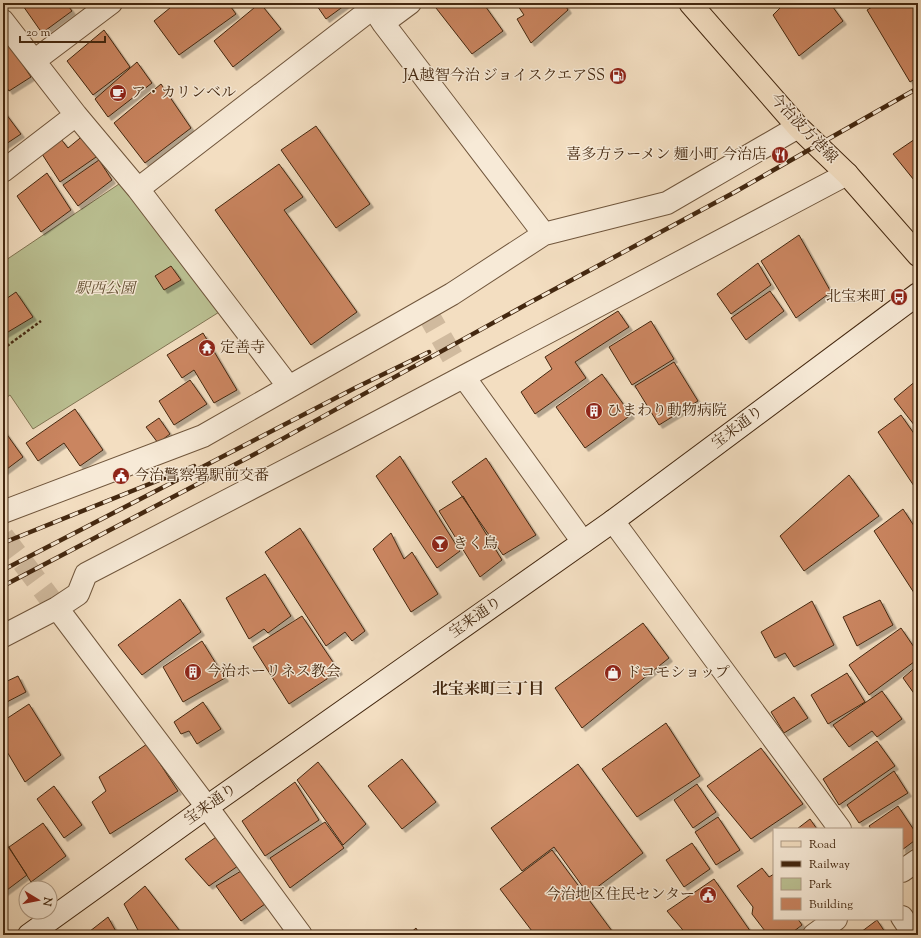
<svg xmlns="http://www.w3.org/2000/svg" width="921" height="938" font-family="'Sorts Mill Goudy','Noto Serif JP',serif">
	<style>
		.green { fill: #bbc193; stroke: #807452 }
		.building { fill: #ca8561; stroke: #442810; filter: url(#shadow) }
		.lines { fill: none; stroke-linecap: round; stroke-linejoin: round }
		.street-tunnel { stroke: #d0ba9e; stroke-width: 22; stroke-dasharray: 22 11; stroke-linecap: butt }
		.street-casing { stroke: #70563c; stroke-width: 24 }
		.secondary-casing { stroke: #442810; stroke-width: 24 }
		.primary-casing { stroke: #442810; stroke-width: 24 }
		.path { stroke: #442810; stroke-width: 2.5; stroke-dasharray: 3 2; stroke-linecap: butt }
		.street { stroke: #f7ead7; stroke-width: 22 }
		.secondary { stroke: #f7ead7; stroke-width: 22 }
		.primary { stroke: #f3dec1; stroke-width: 22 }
		.rail-casing { stroke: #442810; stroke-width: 4.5 }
		.rail { stroke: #f7ead7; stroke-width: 3; stroke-dasharray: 9; stroke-linecap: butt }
		.labels { text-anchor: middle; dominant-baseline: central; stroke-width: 3; stroke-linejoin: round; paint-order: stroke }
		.poi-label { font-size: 15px; fill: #442810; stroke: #f7ead7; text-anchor: start }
		.street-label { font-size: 15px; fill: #442810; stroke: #f7ead7 }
		.park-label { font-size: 15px; font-style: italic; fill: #624e31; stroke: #f7ead7 }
		.neighbourhood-label { font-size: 16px; font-weight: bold; fill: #442810; stroke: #f7ead7 }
	</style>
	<defs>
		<filter id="shadow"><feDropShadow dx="3.5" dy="3.5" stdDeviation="0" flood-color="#0004"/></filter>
	</defs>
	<rect width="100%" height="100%" fill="#f3dec1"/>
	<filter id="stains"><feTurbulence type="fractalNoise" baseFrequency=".005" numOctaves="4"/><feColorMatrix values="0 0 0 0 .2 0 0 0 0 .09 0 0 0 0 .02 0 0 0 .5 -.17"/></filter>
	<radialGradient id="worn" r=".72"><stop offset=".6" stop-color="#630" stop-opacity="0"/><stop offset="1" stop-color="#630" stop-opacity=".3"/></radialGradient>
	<path class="green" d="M125 180 224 309 33 429 10 395 3 400V262Z"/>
	<path class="building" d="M21 3H66L72 11 42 33Z
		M176 3H228L236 14 179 55 154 21Z
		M260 3 281 29 233 67 214 41Z
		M315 3H348L326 19Z
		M442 3H483L503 31 472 54 436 8Z
		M516 3H564L568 10 531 43 517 19 524 15Z
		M779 3H830L843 21 799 56 773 15 781 7Z
		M879 3H918V77L910 82 867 10Z
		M104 30 130 67 93 95 67 61Z
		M3 35 31 77 9 91 3 82Z
		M137 62 152 83 108 117 95 99Z
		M161 84 191 128 145 163 114 123Z
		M3 110 21 134 3 146Z
		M316 126 370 204 336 228 281 150Z
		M85 134 99 155 60 182 42 154 61 139 68 148Z
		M918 137V185L893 154Z
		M99 160 112 180 78 206 63 185Z
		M279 164 303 197 284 210 357 312 311 345 215 210Z
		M47 173 71 210 41 232 17 196Z
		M799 235 831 292 796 318 761 261Z
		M758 263 771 285 731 314 717 294Z
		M171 266 181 280 164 290 155 276Z
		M770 291 784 311 746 340 731 318Z
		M16 292 33 317 3 335V301Z
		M618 311 629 327 575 362 586 378 535 414 521 392 552 369 545 357Z
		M651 321 674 359 632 385 609 347Z
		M203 333 237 390 214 403 194 370 182 378 167 355Z
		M674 362 698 401 659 425 635 386Z
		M602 374 631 415 585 448 556 407Z
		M190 380 207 404 174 425 159 401Z
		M917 380 918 381V430L894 399Z
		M75 409 103 450 80 466 64 443 38 461 26 443Z
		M901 415 915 435 918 436V492L878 432Z
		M159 418 170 434 158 443 146 427Z
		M3 429 23 457 3 472Z
		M400 456 460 551 437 568 376 476Z
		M486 458 536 535 503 555 452 482Z
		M849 475 879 516 804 571 780 536Z
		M463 496 502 560 480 577 439 511Z
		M903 509 918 532V599L874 531Z
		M300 528 365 631 352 641 345 632 326 646 265 552Z
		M391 533 404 559 412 552 438 594 411 612 373 549Z
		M265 574 291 616 268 633 264 629 249 639 226 598Z
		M180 599 201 632 142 675 118 645Z
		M880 600 893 625 857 646 843 617Z
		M812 601 834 645 794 667 785 653 775 658 761 632Z
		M302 616 339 671 289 704 253 647Z
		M643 623 669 658 582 728 555 688Z
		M901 628 918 653V659L869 695 849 665Z
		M202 641 225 678 183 702 163 667Z
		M918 665V699L903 678Z
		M847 673 865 702 828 724 811 695Z
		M18 676 26 692 3 704V683Z
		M882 691 902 719 877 737 872 731 849 747 833 725Z
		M794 697 808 718 784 733 771 712Z
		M203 702 221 729 197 744 189 731 181 734 174 722Z
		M29 704 61 755 25 782 3 745V721Z
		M666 723 700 776 637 817 602 769Z
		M877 741 895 766 839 805 823 779Z
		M147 744 178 791 110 834 92 802 106 791 99 777Z
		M761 748 803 804 751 839 707 786Z
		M402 759 436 802 402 829 368 786Z
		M318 762 366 824 343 845 297 780Z
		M578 764 643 853 588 894 554 847 522 871 491 828Z
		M894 771 908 793 859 823 847 805Z
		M295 782 319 820 265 856 242 821Z
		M697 784 716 812 693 828 674 800Z
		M54 786 82 825 64 838 37 799Z
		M898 806 918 836V838L902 850V829H871L869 826Z
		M718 817 740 850 716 865 695 832Z
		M810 819 817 829H797Z
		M325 822 344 848 290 888 270 858Z
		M43 823 66 856 31 882 9 847Z
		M219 835 238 866 209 886 185 859Z
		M3 839 27 875 3 893Z
		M692 843 710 869 684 887 666 860Z
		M552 850 615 935H535L500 889Z
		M762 868 769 877 774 874V919H798L802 925 789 935H761L765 931 752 914 753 907 737 886Z
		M241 871 265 904 241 921 216 886Z
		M714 879 753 935H687L667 911Z
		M145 886 183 935H137L139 932 124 904Z
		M108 917 118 935H85Z
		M877 920 887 935H857Z
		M416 928 420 935H408Z"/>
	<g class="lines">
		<path class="street-tunnel" d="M425 309 464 377
			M3 536 57 608"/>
		<g class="street-casing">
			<path id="street" d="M370 3 383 23 544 234
				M3 21 76 115 138 189 289 387
				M383 23 410 3
				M34 61 111 3
				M3 171 76 115
				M138 189 374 7
				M464 377 583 542
				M3 512 203 436 452 294 544 234 667 203 798 127
				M613 521 840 829
				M57 608 207 807 301 935
				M3 636 57 608 78 594 86 574 342 441 847 174
				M902 871 918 860
				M902 917 914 935
				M814 935 836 919"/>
		</g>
		<g class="secondary-casing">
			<path id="secondary" d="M29 935 207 807 613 521 918 294"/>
		</g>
		<g class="primary-casing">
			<path id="primary" d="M690 3 798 127 847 174 918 255"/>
		</g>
		<path class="path" d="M3 349 41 321"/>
		<use href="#street" class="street"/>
		<use href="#secondary" class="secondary"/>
		<use href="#primary" class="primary"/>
		<g class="rail-casing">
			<path id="rail" d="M3 543 194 466
				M3 570 355 388 429 352
				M3 586 253 455 529 303 735 192 918 88"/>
		</g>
		<use href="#rail" class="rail"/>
	</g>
	<defs>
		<g id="fuel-disc" transform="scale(0.9)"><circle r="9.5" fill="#8f2418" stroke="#f7ead7"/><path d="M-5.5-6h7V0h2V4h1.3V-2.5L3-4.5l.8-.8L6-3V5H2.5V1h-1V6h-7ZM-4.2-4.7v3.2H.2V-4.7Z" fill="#fff"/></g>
		<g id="cafe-disc" transform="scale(0.9)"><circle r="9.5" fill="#8f2418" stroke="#f7ead7"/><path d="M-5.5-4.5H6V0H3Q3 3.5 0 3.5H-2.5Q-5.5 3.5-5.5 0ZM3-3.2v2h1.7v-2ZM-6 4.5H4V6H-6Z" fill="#fff"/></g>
		<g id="restaurant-disc" transform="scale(0.9)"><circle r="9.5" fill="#8f2418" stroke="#f7ead7"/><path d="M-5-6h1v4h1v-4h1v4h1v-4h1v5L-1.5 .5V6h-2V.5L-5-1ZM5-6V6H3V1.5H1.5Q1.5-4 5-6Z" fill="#fff"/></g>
		<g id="bus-disc" transform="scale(0.9)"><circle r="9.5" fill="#8f2418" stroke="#f7ead7"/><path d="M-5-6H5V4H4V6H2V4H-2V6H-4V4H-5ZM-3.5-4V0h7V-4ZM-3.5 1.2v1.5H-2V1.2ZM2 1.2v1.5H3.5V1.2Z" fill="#fff"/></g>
		<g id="temple-disc" transform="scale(0.9)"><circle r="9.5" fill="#8f2418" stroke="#f7ead7"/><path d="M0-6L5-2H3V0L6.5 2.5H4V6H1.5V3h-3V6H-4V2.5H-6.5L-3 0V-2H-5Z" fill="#fff"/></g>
		<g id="building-disc" transform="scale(0.9)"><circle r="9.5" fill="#8f2418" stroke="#f7ead7"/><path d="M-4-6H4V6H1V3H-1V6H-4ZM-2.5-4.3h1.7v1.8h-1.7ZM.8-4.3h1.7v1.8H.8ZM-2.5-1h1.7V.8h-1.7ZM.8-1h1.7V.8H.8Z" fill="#fff"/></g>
		<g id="civic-disc" transform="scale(0.9)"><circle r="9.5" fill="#8f2418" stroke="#f7ead7"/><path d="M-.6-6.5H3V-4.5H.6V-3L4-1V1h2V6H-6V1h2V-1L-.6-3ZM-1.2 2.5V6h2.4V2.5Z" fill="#fff"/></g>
		<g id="bar-disc" transform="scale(0.9)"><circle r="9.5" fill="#8f2418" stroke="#f7ead7"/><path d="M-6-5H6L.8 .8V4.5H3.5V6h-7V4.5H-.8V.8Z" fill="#fff"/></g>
		<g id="shop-disc" transform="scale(0.9)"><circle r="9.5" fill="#8f2418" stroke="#f7ead7"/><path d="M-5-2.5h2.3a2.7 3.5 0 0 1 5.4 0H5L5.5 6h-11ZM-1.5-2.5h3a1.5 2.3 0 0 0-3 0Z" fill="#fff"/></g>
	</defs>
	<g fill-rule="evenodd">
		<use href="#fuel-disc" x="618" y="76"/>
		<use href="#cafe-disc" x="118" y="93"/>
		<use href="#restaurant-disc" x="780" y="155"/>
		<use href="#bus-disc" x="899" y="297"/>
		<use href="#temple-disc" x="207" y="348"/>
		<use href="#building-disc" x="594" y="411"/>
		<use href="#civic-disc" x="121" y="476"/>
		<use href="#bar-disc" x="440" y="544"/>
		<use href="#building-disc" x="193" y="672"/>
		<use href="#shop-disc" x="613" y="673"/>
		<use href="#civic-disc" x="708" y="895"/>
	</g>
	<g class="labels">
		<g class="poi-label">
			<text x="605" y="76" text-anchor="end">JA越智今治 ジョイスクエアSS</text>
			<text x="131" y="93">ア・カリンベル</text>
			<text x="767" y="155" text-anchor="end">喜多方ラーメン 麺小町 今治店</text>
			<text x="886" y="297" text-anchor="end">北宝来町</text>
			<text x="220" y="348">定善寺</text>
			<text x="607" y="411">ひまわり動物病院</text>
			<text x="134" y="476">今治警察署駅前交番</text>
			<text x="453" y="544">きく鳥</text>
			<text x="206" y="672">今治ホーリネス教会</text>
			<text x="626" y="673">ドコモショップ</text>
			<text x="695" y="895" text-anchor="end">今治地区住民センター</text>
		</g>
		<g class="street-label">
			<text transform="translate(803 129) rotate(46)">今治波方港線</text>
			<text transform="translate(738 428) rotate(-37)">宝来通り</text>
			<text transform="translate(476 618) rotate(-35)">宝来通り</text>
			<text transform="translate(211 805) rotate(-35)">宝来通り</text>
		</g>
		<g class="park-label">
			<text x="105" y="289">駅西公園</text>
		</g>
		<g class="neighbourhood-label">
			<text x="488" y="690">北宝来町三丁目</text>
		</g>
	</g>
	<rect width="921" height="938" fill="none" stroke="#f3dec1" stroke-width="16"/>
	<rect x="4" y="4" width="913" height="930" fill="none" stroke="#442810" stroke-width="2"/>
	<rect x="8" y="8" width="905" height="922" fill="none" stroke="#442810"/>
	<rect x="773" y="828" width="130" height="92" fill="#f7ead7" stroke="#af9c87"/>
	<rect x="781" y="841" width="20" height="6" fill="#f3dec1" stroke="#af9c87"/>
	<text x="809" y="848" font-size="12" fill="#442810">Road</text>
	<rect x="781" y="861" width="20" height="6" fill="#442810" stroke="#af9c87"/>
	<text x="809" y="868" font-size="12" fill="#442810">Railway</text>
	<rect x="781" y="878" width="20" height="12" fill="#bbc193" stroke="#af9c87"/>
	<text x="809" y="888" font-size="12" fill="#442810">Park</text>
	<rect x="781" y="898" width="20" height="12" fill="#ca8561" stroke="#af9c87"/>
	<text x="809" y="908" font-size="12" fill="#442810">Building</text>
	<g transform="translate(38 900) rotate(100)"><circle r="19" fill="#f7ead7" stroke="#af9c87"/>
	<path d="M0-3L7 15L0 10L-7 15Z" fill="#8f2418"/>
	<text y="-6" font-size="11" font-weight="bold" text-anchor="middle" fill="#442810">N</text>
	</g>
	<path d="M20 36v6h85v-6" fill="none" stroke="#442810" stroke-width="2"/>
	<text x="26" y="36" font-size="12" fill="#442810" stroke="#f7ead7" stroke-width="3" paint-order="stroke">20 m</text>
	<rect width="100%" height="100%" filter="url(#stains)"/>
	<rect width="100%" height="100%" fill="url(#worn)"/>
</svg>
